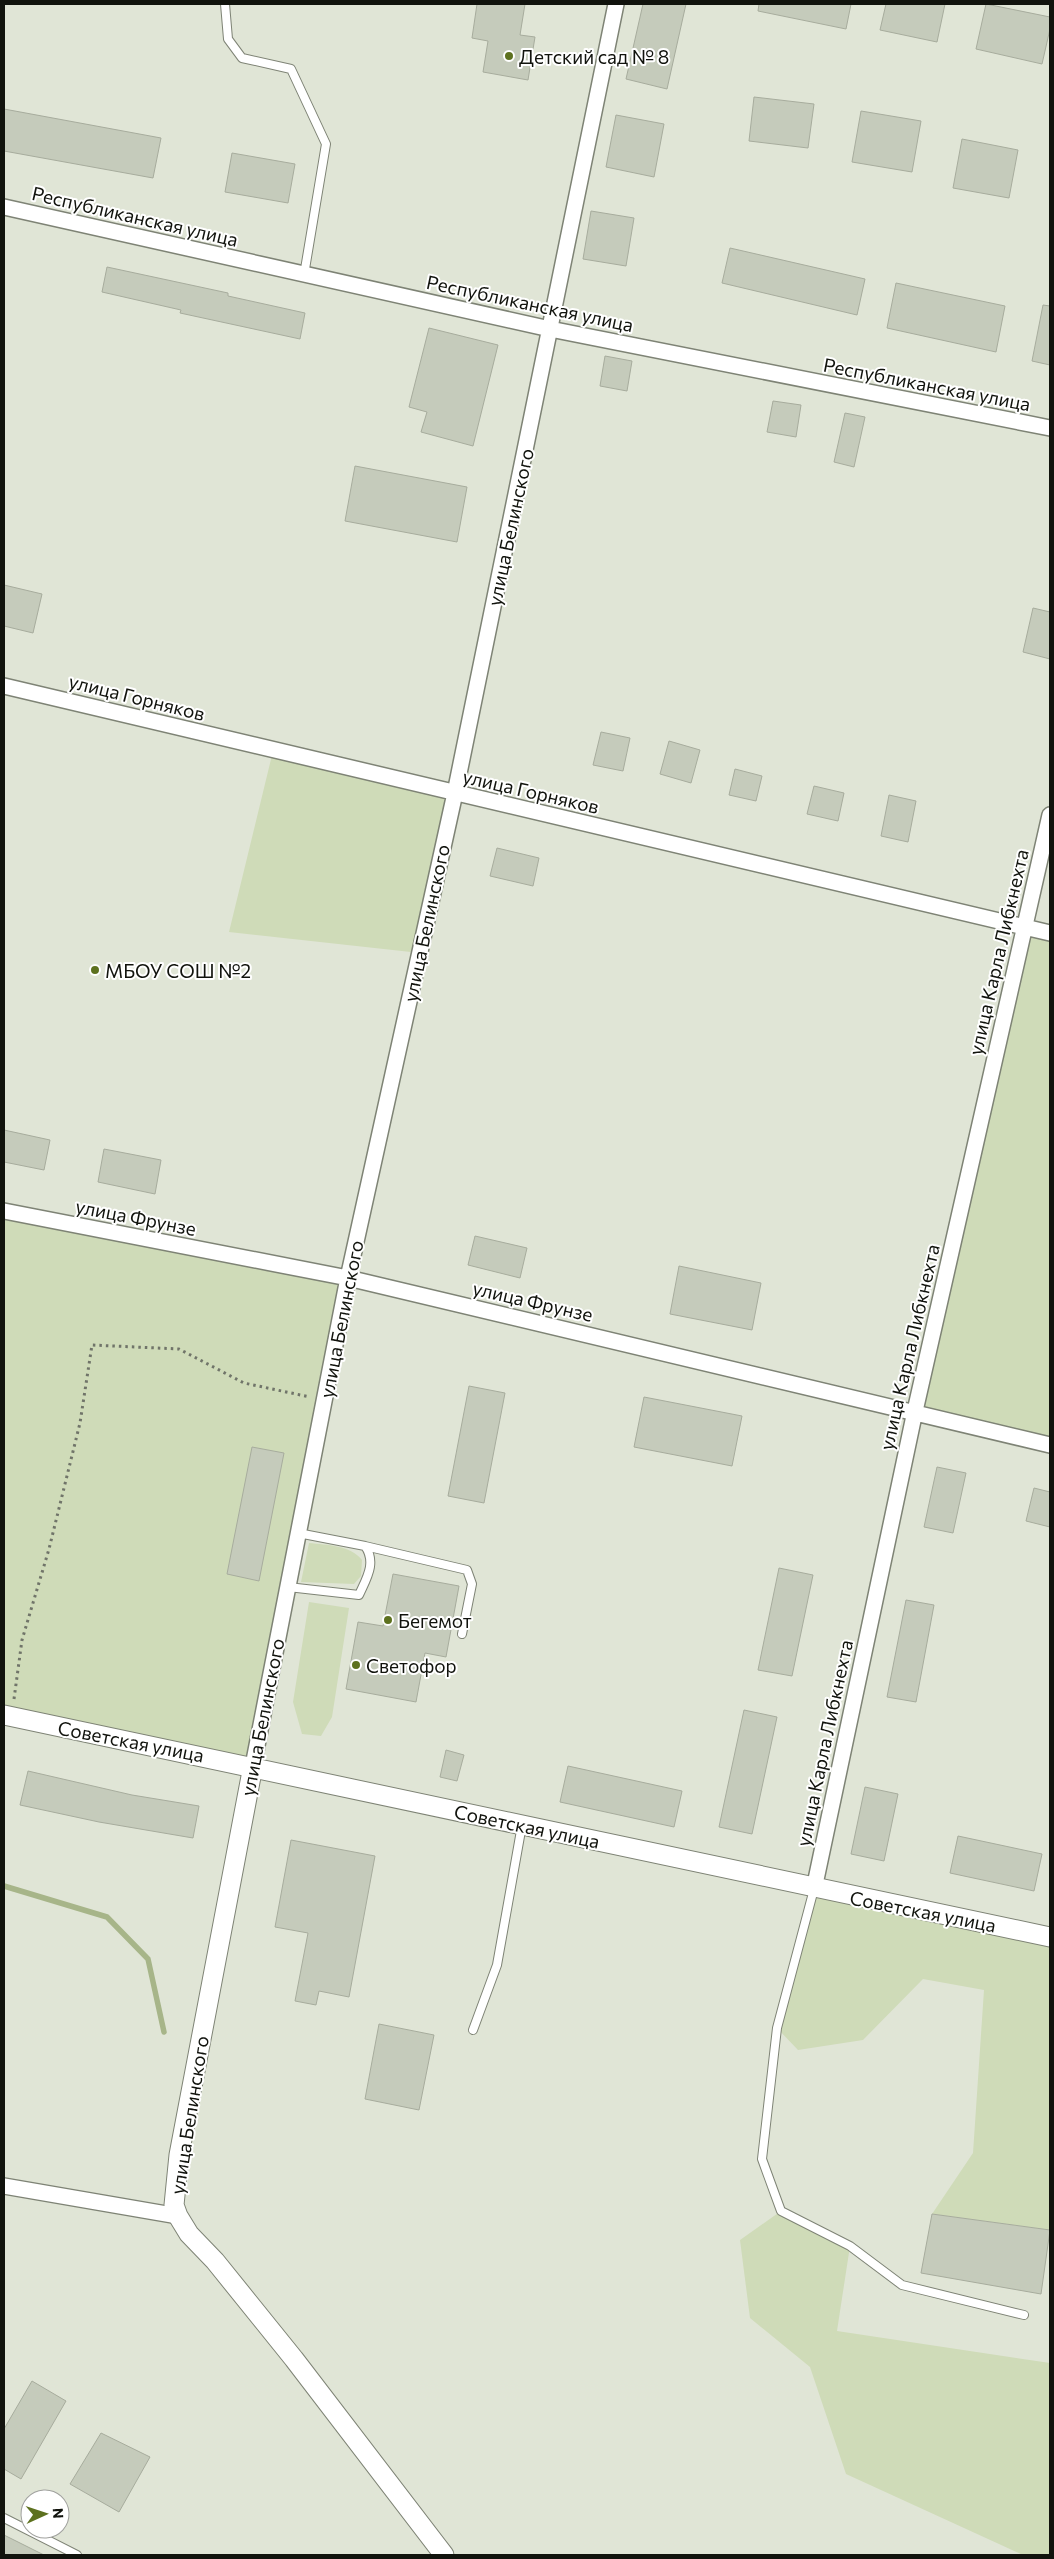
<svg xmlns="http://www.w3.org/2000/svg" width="1054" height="2559" font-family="Commissioner,sans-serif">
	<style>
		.green { fill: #cfdbb8 }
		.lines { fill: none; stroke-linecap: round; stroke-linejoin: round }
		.stream { stroke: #a7b589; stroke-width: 5.5 }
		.building { fill: #c5cbbb; stroke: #a7ac9d }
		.service-casing { stroke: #7e8375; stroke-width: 10 }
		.minor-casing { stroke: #7e8375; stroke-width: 18 }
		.tertiary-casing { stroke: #7e8375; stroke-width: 21 }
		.path { stroke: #707469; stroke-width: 3; stroke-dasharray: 2.5 4; stroke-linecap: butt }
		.service { stroke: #fff; stroke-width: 8 }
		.minor { stroke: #fff; stroke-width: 15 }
		.tertiary { stroke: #fff; stroke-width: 19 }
		.poi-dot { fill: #5d711f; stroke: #fff; stroke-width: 2 }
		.labels { text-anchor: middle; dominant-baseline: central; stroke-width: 4; stroke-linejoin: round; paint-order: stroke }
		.poi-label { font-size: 19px; fill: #11130d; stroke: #fff; text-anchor: start }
		.street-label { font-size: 19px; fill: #11130d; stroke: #fff }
	</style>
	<rect width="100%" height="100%" fill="#e0e5d6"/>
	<path class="green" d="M273 751 455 793 420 953 229 932Z
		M1024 927 1050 933V1445L915 1411Z
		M4 1211 348 1278 253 1766 4 1715Z
		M309 1543C327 1545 350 1545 362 1560L361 1576 354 1584 301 1582Z
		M309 1602 349 1608 332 1717 321 1736 302 1734 293 1702Z
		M814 1889 1050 1937V2230L932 2214 973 2153 984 1990 923 1979 863 2040 798 2050 777 2028Z
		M781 2211 850 2246 837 2331 1050 2363V2555H1023L846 2474 810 2367 750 2318 740 2240Z"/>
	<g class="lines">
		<path class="stream" d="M4 1886 107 1917 148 1959 164 2032"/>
	</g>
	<path class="building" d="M477 4H525L520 35 535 37 528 80 483 72 488 41 472 38Z
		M643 4H686L667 89 626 79Z
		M759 4H851L846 29 758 11Z
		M886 4H945L937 42 880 30Z
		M986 4 1050 17V29L1042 64 976 49Z
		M754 97 814 104 808 148 749 141Z
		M4 109 161 138 153 178 4 151Z
		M861 111 921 121 912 172 852 162Z
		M616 115 664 124 654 177 606 167Z
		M962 139 1018 150 1009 198 953 188Z
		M232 153 295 164 288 203 225 192Z
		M591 211 634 218 626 266 583 259Z
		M730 248 865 279 857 315 722 283Z
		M107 267 228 293V296L305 313 300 339 180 313 181 310 102 292Z
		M896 283 1005 306 996 352 887 328Z
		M1043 305 1050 306V365L1032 361Z
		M429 328 498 345 473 446 421 432 427 412 409 407Z
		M605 356 632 361 627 391 600 386Z
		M773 401 801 405 796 437 767 432Z
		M845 413 865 417 854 467 834 462Z
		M355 466 467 487 457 542 345 521Z
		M4 585 42 594 33 633 4 626Z
		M1033 608 1050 612V659L1023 652Z
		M601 732 630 738 623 771 593 765Z
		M669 741 700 750 691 783 660 774Z
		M735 769 762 776 756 801 729 795Z
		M814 786 844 793 838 821 807 814Z
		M889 795 916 801 908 842 881 836Z
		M497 848 539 858 533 886 490 876Z
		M4 1130 50 1140 44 1170 4 1162Z
		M104 1149 161 1160 155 1194 98 1182Z
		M475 1236 527 1248 520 1278 468 1265Z
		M679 1266 761 1283 752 1330 670 1314Z
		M469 1386 505 1393 484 1503 448 1496Z
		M644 1397 742 1416 732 1466 634 1447Z
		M252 1447 284 1453 259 1581 227 1574Z
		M937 1467 966 1473 953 1533 924 1527Z
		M1034 1488 1050 1492V1527L1026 1521Z
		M779 1568 813 1575 792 1676 758 1670Z
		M393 1574 459 1586 446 1657 425 1653 416 1702 346 1689 358 1622 383 1626Z
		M906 1600 934 1605 916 1702 887 1697Z
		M744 1710 777 1717 752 1834 719 1827Z
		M446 1750 464 1755 457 1781 440 1777Z
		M568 1766 682 1791 674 1827 560 1802Z
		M28 1771 132 1795 199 1806 193 1838 99 1822 20 1805Z
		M865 1787 898 1794 884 1861 851 1854Z
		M958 1836 1042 1854 1034 1891 950 1873Z
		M291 1840 375 1856 349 1997 319 1991 316 2005 295 2001 308 1933 275 1927Z
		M379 2024 434 2035 419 2110 365 2099Z
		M932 2214 1050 2230 1041 2294 921 2273Z
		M32 2381 66 2401 21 2479 4 2469V2429Z
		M101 2433 150 2457 119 2512 70 2484Z
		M4 2535 44 2555H4Z"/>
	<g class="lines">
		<g class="service-casing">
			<path id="service" d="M225 4 228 39 242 58 291 69 326 144 304 275
				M365 1546 467 1570 472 1584 462 1634
				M288 1587 359 1595C366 1579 377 1563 365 1546L298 1533
				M814 1889 777 2028 762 2159 781 2211 850 2246 902 2285 1024 2315
				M473 2030 497 1965 522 1825
				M4 2518 77 2555"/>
		</g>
		<g class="minor-casing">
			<path id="minor" d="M4 207 550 329 1050 428
				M4 686 1050 933
				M4 1211 348 1278 1050 1445
				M253 1766 348 1278 455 793 616 4
				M814 1889 915 1411 1050 815
				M4 2186 178 2216"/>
		</g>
		<g class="tertiary-casing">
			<path id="tertiary" d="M4 1715C353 1786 701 1866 1050 1937
				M253 1766 179 2155 174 2205 178 2216 189 2234 215 2261 294 2359 444 2555"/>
		</g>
		<path class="path" d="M14 1699 22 1640 49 1549 80 1423 92 1345 179 1349 244 1383 310 1397"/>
		<use href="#service" class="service"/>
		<use href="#minor" class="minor"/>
		<use href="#tertiary" class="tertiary"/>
	</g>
	<g class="poi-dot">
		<circle cx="509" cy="56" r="5"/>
		<circle cx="95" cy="970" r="5"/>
		<circle cx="388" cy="1620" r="5"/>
		<circle cx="356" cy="1665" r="5"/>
	</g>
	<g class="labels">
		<g class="poi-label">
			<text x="519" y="56">Детский сад № 8</text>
			<text x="105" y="970">МБОУ СОШ №2</text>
			<text x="398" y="1620">Бегемот</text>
			<text x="366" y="1665">Светофор</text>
		</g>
		<g class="street-label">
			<text transform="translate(135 216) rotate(13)">Республиканская улица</text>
			<text transform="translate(530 303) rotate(12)">Республиканская улица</text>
			<text transform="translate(927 384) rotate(11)">Республиканская улица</text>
			<text transform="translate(510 527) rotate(-78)">улица Белинского</text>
			<text transform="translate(137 697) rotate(14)">улица Горняков</text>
			<text transform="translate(531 791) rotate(13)">улица Горняков</text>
			<text transform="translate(426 923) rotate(-78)">улица Белинского</text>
			<text transform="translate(998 952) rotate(-77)">улица Карла Либкнехта</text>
			<text transform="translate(136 1217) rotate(11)">улица Фрунзе</text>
			<text transform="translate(533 1301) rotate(13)">улица Фрунзе</text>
			<text transform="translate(341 1319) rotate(-79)">улица Белинского</text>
			<text transform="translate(909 1347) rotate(-77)">улица Карла Либкнехта</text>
			<text transform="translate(262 1717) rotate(-79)">улица Белинского</text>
			<text transform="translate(131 1741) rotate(11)">Советская улица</text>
			<text transform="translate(824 1743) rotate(-78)">улица Карла Либкнехта</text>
			<text transform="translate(527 1826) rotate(12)">Советская улица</text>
			<text transform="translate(923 1911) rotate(11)">Советская улица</text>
			<text transform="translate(189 2115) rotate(-81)">улица Белинского</text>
		</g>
	</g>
	<rect width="1054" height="2559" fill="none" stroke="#11130d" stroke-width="10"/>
	<g transform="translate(45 2514) rotate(87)"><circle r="24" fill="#ffffff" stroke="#a0a19e"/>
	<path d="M0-4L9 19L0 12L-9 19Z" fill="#5d711f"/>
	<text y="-8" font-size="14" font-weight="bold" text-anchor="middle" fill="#11130d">N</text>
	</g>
</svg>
